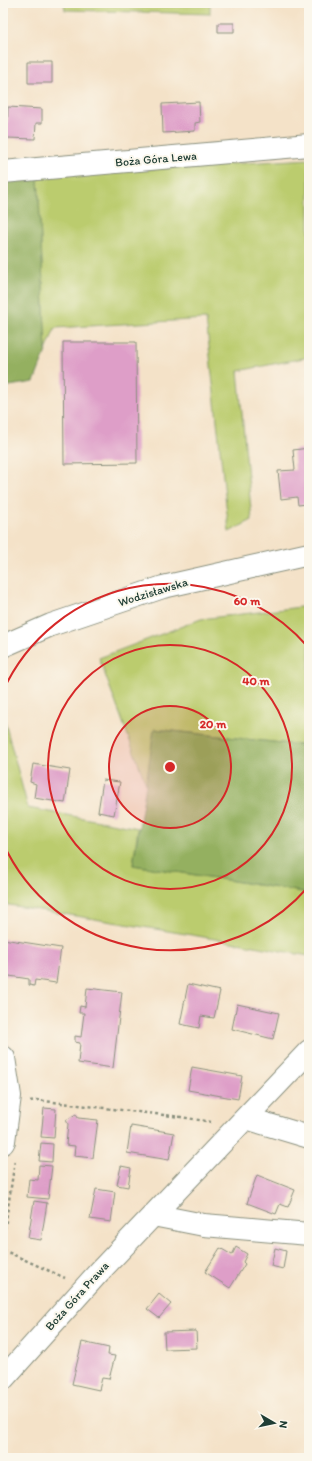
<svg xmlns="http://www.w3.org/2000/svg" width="312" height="1461" font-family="Itim,sans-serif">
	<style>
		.green { fill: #bbcc6e; stroke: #6d8451 }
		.forest { fill: #94b061; stroke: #5a764a }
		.building { fill: #de9ec8 }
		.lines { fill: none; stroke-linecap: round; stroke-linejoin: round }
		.minor-casing { stroke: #8a907e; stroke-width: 24 }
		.major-casing { stroke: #8a907e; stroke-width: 24 }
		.path { stroke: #8a907e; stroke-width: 2.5; stroke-dasharray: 3 3; stroke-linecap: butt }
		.minor { stroke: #fff; stroke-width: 22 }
		.major { stroke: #fff; stroke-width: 22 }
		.ring { fill: none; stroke: #d62828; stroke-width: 2 }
		.labels { text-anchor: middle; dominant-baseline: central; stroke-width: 4; stroke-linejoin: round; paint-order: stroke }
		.street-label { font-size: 12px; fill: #1f3d34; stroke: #fbf7ec }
		.centre { fill: #d62828; stroke: #fbf7ec; stroke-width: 2 }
		.ring-label { font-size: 12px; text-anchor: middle; font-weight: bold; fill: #d62828; stroke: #fbf7ec; stroke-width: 4; stroke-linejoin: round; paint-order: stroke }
	</style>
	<rect width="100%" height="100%" fill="#fbf7ec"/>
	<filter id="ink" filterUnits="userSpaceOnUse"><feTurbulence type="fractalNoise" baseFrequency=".025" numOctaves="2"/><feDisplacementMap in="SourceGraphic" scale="8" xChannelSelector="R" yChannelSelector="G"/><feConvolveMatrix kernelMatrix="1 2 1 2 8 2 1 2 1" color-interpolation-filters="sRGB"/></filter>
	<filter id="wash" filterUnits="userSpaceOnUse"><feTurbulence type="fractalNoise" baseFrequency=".012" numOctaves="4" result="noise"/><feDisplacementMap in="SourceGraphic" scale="16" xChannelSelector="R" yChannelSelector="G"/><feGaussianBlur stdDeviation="0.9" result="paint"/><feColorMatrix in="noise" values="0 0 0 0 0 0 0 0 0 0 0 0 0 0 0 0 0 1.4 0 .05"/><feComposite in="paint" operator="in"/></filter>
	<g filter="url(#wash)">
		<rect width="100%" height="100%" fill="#f4e2c8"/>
		<path class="green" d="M64 3H210V14L65 10Z
			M309 159V357L238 371 252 520 229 532 206 319 55 328 46 351 38 176Z
			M309 606V746L155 729 147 787 99 658 201 619Z
			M3 715 28 808 138 828 133 865 309 893V956L198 936 3 904Z"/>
		<path class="forest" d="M38 176 46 351 34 382 3 387V178Z
			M154 729 309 746V893L133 865C140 820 148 775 154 729Z"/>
		<g id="blocks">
			<path class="building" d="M218 23H234V32H218Z
				M28 62H52V83H28Z
				M3 67H5V78H3Z
				M199 102 200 122 195 123V131L163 133 162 104Z
				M8 107 42 109V123H36L35 139 7 138Z
				M63 342H136L137 463 64 464Z
				M309 448V496L306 497 307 504 298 505 297 497 281 499 278 471 295 470 293 450Z
				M33 764 70 770 65 803 34 798 36 784 30 782Z
				M103 780 120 782 114 815 98 812Z
				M3 939 61 948 56 983 35 980 34 986 29 985V979L3 975Z
				M188 984 220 991 214 1018 201 1016 199 1028 180 1024Z
				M87 988 122 992 113 1068 78 1063 80 1043 75 1042V1036L81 1037 84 1013H79L80 1006 85 1007Z
				M237 1004 279 1013 273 1039 232 1029Z
				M192 1067 242 1076 238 1099 188 1090Z
				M44 1108 56 1109 54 1138 41 1137Z
				M76 1114 78 1118 98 1120 93 1158 74 1156 75 1146 66 1145 68 1124 66 1120Z
				M131 1126 174 1133 169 1160 127 1153Z
				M41 1143 53 1144 52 1162 39 1161Z
				M39 1165 52 1166 48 1199 27 1197 29 1179 38 1180Z
				M121 1166 131 1168 128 1187 117 1185Z
				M257 1175 295 1190 288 1207 280 1204 276 1214 247 1203Z
				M96 1189 115 1192 111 1222 90 1219Z
				M34 1201 47 1203 41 1240 28 1238Z
				M236 1247 247 1254 243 1262 245 1264 230 1288 205 1272 220 1248 232 1255Z
				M275 1248 286 1251 283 1269 271 1266Z
				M159 1294 171 1304 159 1318 147 1309Z
				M196 1331 197 1348 165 1349 164 1332Z
				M82 1342 109 1348 108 1355 115 1356 109 1379 102 1378 99 1390 72 1384Z"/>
		</g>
	</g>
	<g filter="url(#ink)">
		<use href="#blocks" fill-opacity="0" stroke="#8a907e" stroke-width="1"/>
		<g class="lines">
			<g class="minor-casing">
				<path id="minor" d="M3 172 309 145
					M3 1057 4 1058 10 1096 4 1141 3 1143
					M246 1118 309 1137
					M153 1215 204 1225 309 1234
					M3 1379 99 1272 309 1051"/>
			</g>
			<g class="major-casing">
				<path id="major" d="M3 646 51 625 163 587 309 554"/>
			</g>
			<path class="path" d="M30 1101 36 1100 181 1117 211 1122
				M3 1241 15 1160
				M3 1250 65 1278"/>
			<use href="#minor" class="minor"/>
			<use href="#major" class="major"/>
		</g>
	</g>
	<circle cx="170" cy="767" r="61" fill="#d62828" fill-opacity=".12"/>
	<g class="ring">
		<circle cx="170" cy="767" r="61"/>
		<circle cx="170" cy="767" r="122"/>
		<path d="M308 887A183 183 0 0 1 3 843M3 691A183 183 0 0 1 308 647"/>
	</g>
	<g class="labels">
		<g class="street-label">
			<text transform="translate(156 159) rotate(-5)">Boża Góra Lewa</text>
			<text transform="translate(153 592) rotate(-17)">Wodzisławska</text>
			<text transform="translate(77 1296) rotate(-48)">Boża Góra Prawa</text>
		</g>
	</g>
	<circle cx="170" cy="767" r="6" class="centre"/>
	<g class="ring-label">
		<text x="247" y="605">60 m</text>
		<text x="256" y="685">40 m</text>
		<text x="213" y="728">20 m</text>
	</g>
	<rect width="312" height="1461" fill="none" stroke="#fbf7ec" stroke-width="16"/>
	<g transform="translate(274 1423) rotate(99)" stroke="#fbf7ec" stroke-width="3" paint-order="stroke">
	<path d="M0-3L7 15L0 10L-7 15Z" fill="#1f3d34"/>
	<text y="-6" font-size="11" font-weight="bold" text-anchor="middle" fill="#1f3d34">N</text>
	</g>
</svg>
